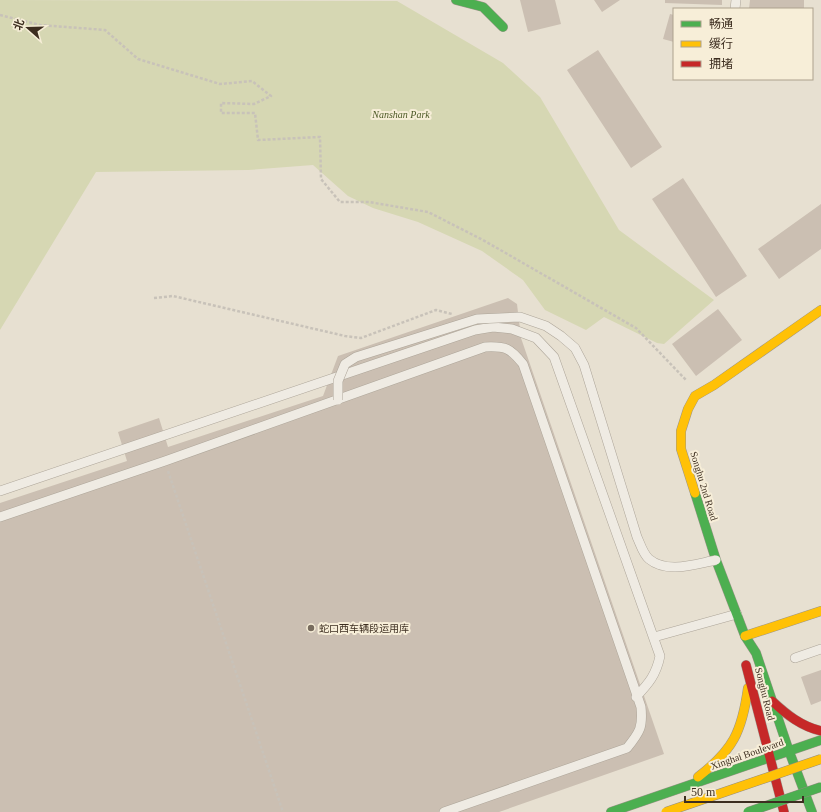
<svg xmlns="http://www.w3.org/2000/svg" width="821" height="812" font-family="'Times New Roman','Noto Sans SC',serif">
	<style>
		.green { fill: #d6d7b3 }
		.building { fill: #cbbfb2 }
		.lines { fill: none; stroke-linecap: round; stroke-linejoin: round }
		.lane-casing { stroke: #ada599; stroke-width: 10 }
		.fast-casing { stroke: #9c958a; stroke-width: 10 }
		.slow-casing { stroke: #9c958a; stroke-width: 10 }
		.jam-casing { stroke: #9c958a; stroke-width: 10 }
		.path { stroke: #c8c2b9; stroke-width: 2.5; stroke-dasharray: 3 2; stroke-linecap: butt }
		.lane { stroke: #efebe3; stroke-width: 9 }
		.fast { stroke: #4caf50; stroke-width: 9 }
		.slow { stroke: #ffc107; stroke-width: 9 }
		.jam { stroke: #c62828; stroke-width: 9 }
		.lane-bridge-casing { stroke: #ada599; stroke-width: 10; stroke-linecap: butt }
		.fast-bridge-casing { stroke: #928b80; stroke-width: 10; stroke-linecap: butt }
		.slow-bridge-casing { stroke: #928b80; stroke-width: 10; stroke-linecap: butt }
		.lane-bridge { stroke: #efebe3; stroke-width: 9 }
		.fast-bridge { stroke: #4caf50; stroke-width: 9 }
		.slow-bridge { stroke: #ffc107; stroke-width: 9 }
		.poi-dot { fill: #786c5e; stroke: #f7eed8; stroke-width: 1.5 }
		.labels { text-anchor: middle; dominant-baseline: central; stroke-width: 4; stroke-linejoin: round; paint-order: stroke }
		.park-label { font-size: 10px; font-style: italic; fill: #4d5a26; stroke: #f7eed8 }
		.street-label { font-size: 10px; fill: #3d2e20; stroke: #f7eed8 }
		.poi-label { font-size: 10px; fill: #3d2e20; stroke: #f7eed8; text-anchor: start }
	</style>
	<rect width="100%" height="100%" fill="#e7e0d1"/>
	<path class="green" d="M0 0 397 1 503 63 540 97 619 230 714 300 664 344 657 343 604 317 586 330 545 310 523 280 482 251 418 222 373 208 348 196 313 165 248 170 96 172 0 330Z"/>
	<path class="building" d="M520 0H555L561 24 528 32Z
		M594 0H620L602 12Z
		M665 0H722V5L665 3Z
		M750 0H804V9H749Z
		M670 14 674 15V42L663 39Z
		M598 50 662 147 631 168 567 70Z
		M683 178 747 276 716 297 652 199Z
		M821 204V249L779 279 758 249Z
		M508 298 517 304 521 338 664 754 499 812H0V503L127 461 118 432 159 418 168 447 323 396 338 356Z
		M718 309 742 340 696 376 672 344Z
		M821 670V701L811 705 801 677Z"/>
	<g class="lines">
		<g class="lane-casing">
			<path id="lane" d="M735 9 736 0
				M0 491 475 330 493 327 512 329 536 338 554 357 660 656C656 675 649 683 636 697
				M0 517 165 461 485 347C506 346 510 348 523 364L641 707C643 727 640 732 627 748L444 812
				M654 637 737 614
				M795 658 821 649"/>
		</g>
		<g class="fast-casing">
			<path id="fast" d="M456 0 483 7 503 27
				M695 493 716 560 745 636 756 653 789 751 812 812
				M611 812 821 740"/>
		</g>
		<g class="slow-casing">
			<path id="slow" d="M695 493 681 449V431L688 409 695 396 714 385 821 310
				M745 636 821 611
				M698 777C733 750 742 732 748 688"/>
		</g>
		<g class="jam-casing">
			<path id="jam" d="M746 665 784 812
				M772 701C787 715 801 726 821 731"/>
		</g>
		<path class="path" d="M0 15 40 25 105 30 138 59 220 84 252 81 271 96 254 104 221 103V113H255L258 140 320 137 321 179 340 202H369L428 212 483 240 636 328 686 380
			M154 298 173 296 345 336 361 338 436 310 452 314
			M168 471 283 812"/>
		<use href="#lane" class="lane"/>
		<use href="#fast" class="fast"/>
		<use href="#slow" class="slow"/>
		<use href="#jam" class="jam"/>
		<g class="lane-bridge-casing">
			<path id="lane-bridge" d="M338 400V381L345 364 356 357 477 319 520 317 546 326 561 336 575 348 584 365 637 537C640 543 643 554 649 559 667 574 695 564 716 560"/>
		</g>
		<g class="fast-bridge-casing">
			<path id="fast-bridge" d="M748 812 821 787"/>
		</g>
		<g class="slow-bridge-casing">
			<path id="slow-bridge" d="M666 812 821 759"/>
		</g>
		<use href="#lane-bridge" class="lane-bridge"/>
		<use href="#fast-bridge" class="fast-bridge"/>
		<use href="#slow-bridge" class="slow-bridge"/>
	</g>
	<circle class="poi-dot" cx="311" cy="628" r="4"/>
	<g class="labels">
		<g class="park-label">
			<text x="401" y="114">Nanshan Park</text>
		</g>
		<g class="street-label">
			<text transform="translate(704 486) rotate(73)">Songhu 2nd Road</text>
			<text transform="translate(765 694) rotate(76)">Songhu Road</text>
			<text transform="translate(747 754) rotate(-19)">Xinghai Boulevard</text>
		</g>
		<g class="poi-label">
			<text x="319" y="628">蛇口西车辆段运用库</text>
		</g>
	</g>
	<rect x="673" y="8" width="140" height="72" fill="#f7eed8" stroke="#ada18e"/>
	<rect x="681" y="21" width="20" height="6" fill="#4caf50" stroke="#ada18e"/>
	<text x="709" y="28" font-size="12" fill="#3d2e20">畅通</text>
	<rect x="681" y="41" width="20" height="6" fill="#ffc107" stroke="#ada18e"/>
	<text x="709" y="48" font-size="12" fill="#3d2e20">缓行</text>
	<rect x="681" y="61" width="20" height="6" fill="#c62828" stroke="#ada18e"/>
	<text x="709" y="68" font-size="12" fill="#3d2e20">拥堵</text>
	<g transform="translate(28 28) rotate(290)" stroke="#f7eed8" stroke-width="3" paint-order="stroke">
	<path d="M0-3L7 15L0 10L-7 15Z" fill="#3d2e20"/>
	<text y="-6" font-size="11" font-weight="bold" text-anchor="middle" fill="#3d2e20">北</text>
	</g>
	<path d="M685 796v6h118v-6" fill="none" stroke="#3d2e20" stroke-width="2"/>
	<text x="691" y="796" font-size="12" fill="#3d2e20" stroke="#f7eed8" stroke-width="3" paint-order="stroke">50 m</text>
</svg>
